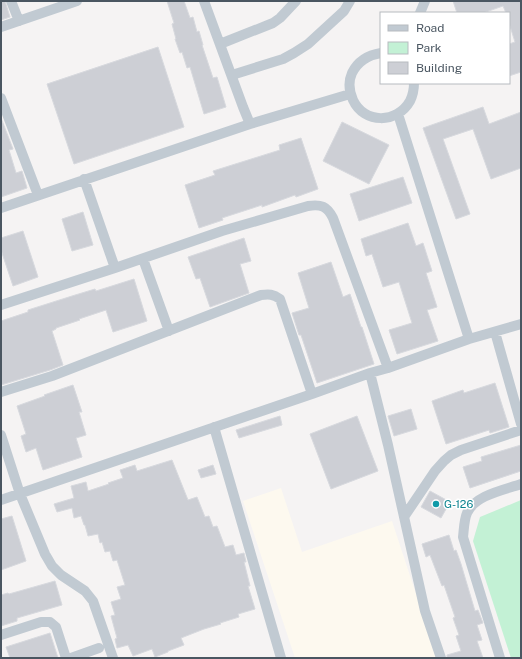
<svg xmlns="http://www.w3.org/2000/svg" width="522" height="659" font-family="'Public Sans',sans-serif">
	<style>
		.commercial { fill: #fdf9ef }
		.green { fill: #c3f1d5 }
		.building { fill: #cdcfd5; stroke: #d7d9de }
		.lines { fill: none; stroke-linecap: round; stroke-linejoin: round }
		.street { stroke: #c1cad2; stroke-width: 10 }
		.culture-dot { fill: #0f9aa8; stroke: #fff; stroke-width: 1.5 }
		.labels { text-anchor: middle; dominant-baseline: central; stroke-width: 3; stroke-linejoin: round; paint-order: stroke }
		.culture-label { font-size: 11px; fill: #0d838f; stroke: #fff; text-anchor: start }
	</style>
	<rect width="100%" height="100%" fill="#f5f3f3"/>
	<path class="commercial" d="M281 488 302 552 392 521 437 658H295L243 501Z"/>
	<path class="green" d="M521 500V658H511L473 541 480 517Z"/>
	<path class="building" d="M1 1H5L10 17 1 20Z
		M167 1H184L190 18 193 17 197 32 199 31 203 45H202L213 78 217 77 226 107 204 114 190 67 187 68 182 52 180 53 175 39H176L172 24 174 23Z
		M453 1H521V72L509 76V44L515 42 509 23V13H506L503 6 483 13H457Z
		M158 47 184 127 74 164 47 84Z
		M483 107 489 124 521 112V168L491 179 473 129 443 139 470 214 456 219 423 128Z
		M1 118 13 149 9 150 16 173 22 171 27 188 1 197Z
		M342 122 389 145 369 184 323 161Z
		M301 138 318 189 296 197 295 195 262 207V205L222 218 223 220 199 228 185 185 215 175 213 171 280 150 279 145Z
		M403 177 412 203 359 221 350 194Z
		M83 212 93 245 72 251 62 219Z
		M408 223 416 246 423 243 432 271 426 273 437 307 427 310 438 341 397 354 389 330 412 323 399 282 383 287 372 254 366 256 361 239Z
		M23 231 38 277 13 286 1 250V238Z
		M244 238 251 261 240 264 249 293 210 307 200 278 196 279 188 257Z
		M331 262 343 297 350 294 361 327H362L374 364 317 383 301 335H299L292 313 309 308 298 273Z
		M134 279 147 321 113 332 106 310 79 319 80 320 56 328V329L52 331 63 365 50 370 1 385V321L28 312V310L72 296 95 289 96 291Z
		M495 383 509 427 490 433 489 430 446 444 432 401 463 390 464 393Z
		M73 385 82 412H79L86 435 76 438 82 457 43 470 36 448 26 452 21 436 26 434 17 406 45 396 44 395Z
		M411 409 417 429 394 436 388 416Z
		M280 416 282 425 239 438 236 430Z
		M357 416 378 471 331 489 310 434Z
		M521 445V471L470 488 463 467 482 461 481 457Z
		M172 460 188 500 197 497 205 517 209 516 213 527 217 526 225 547 233 545 236 555 244 553 246 562H244L250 586H248L255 609 238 614 239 617 220 623 221 624 204 629 181 638 184 645 168 651V652L155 657 152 649 133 656 128 645 117 648 115 639 117 638 111 616 115 615 111 602 121 599 117 587 125 585 117 560 113 561 110 551 105 552 102 542 100 543 98 534 88 536 85 525H84L81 516 74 518 72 508 57 512 54 504 74 498 71 486 86 482 88 491 109 484 108 483 123 478 120 470 135 465 137 471Z
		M213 465 216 474 201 478 198 470Z
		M430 491 450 502 441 518 421 507Z
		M12 516 26 561 1 570V519Z
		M449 535 454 551 456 550 461 564 475 611 478 610 483 623 477 625 482 640 477 641 483 658H447V655L461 651 456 636 459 635 453 618 455 617 444 585 442 586 430 555 426 557 422 544Z
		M55 581 62 605 17 618V621L1 626V595L8 593 9 594Z
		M50 633 58 658H10L6 647Z"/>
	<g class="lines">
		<path class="street" d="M11 1 19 21
			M204 1 243 107 250 124
			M420 13 425 1
			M1 27 77 1
			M220 44 273 23 280 18 296 1
			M381 53C368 55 358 61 352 73 348 82 349 91 353 100 364 124 397 124 410 101 413 95 414 89 414 83
			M232 75 283 59 294 53 308 44 344 11 350 1
			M1 98 38 195
			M398 114 469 339
			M84 179 115 268
			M1 208 250 124 350 94
			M143 259 169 331
			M1 305 115 268 222 231 308 206C321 204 327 206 333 218L388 368
			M495 332 521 424
			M370 373 388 445 425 611 441 658
			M1 392 52 376 261 295C269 294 273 294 280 299L312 394
			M214 427 281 658
			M1 435 20 494 45 554 52 566 61 575 85 591 93 601 113 658
			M1 500 312 394 370 373 388 368 469 339 521 324
			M404 517 435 471 444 461 451 455 461 450 521 430
			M1 635 41 622H50L56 627 66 658
			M71 658 99 648
			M500 658 463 537C464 529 464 520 467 513 475 495 504 490 521 484"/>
	</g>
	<circle class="culture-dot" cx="436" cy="504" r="4"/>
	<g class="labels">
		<g class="culture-label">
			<text x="444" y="504">G-126</text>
		</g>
	</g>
	<rect width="522" height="659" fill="none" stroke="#4a5661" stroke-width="4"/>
	<rect x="380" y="12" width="130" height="72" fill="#ffffff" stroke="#b7bbc0"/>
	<rect x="388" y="25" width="20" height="6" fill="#c1cad2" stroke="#b7bbc0"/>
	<text x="416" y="32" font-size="12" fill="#4a5661">Road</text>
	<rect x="388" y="42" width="20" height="12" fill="#c3f1d5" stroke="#b7bbc0"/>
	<text x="416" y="52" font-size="12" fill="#4a5661">Park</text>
	<rect x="388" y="62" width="20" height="12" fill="#cdcfd5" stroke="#b7bbc0"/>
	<text x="416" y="72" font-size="12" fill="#4a5661">Building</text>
</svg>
